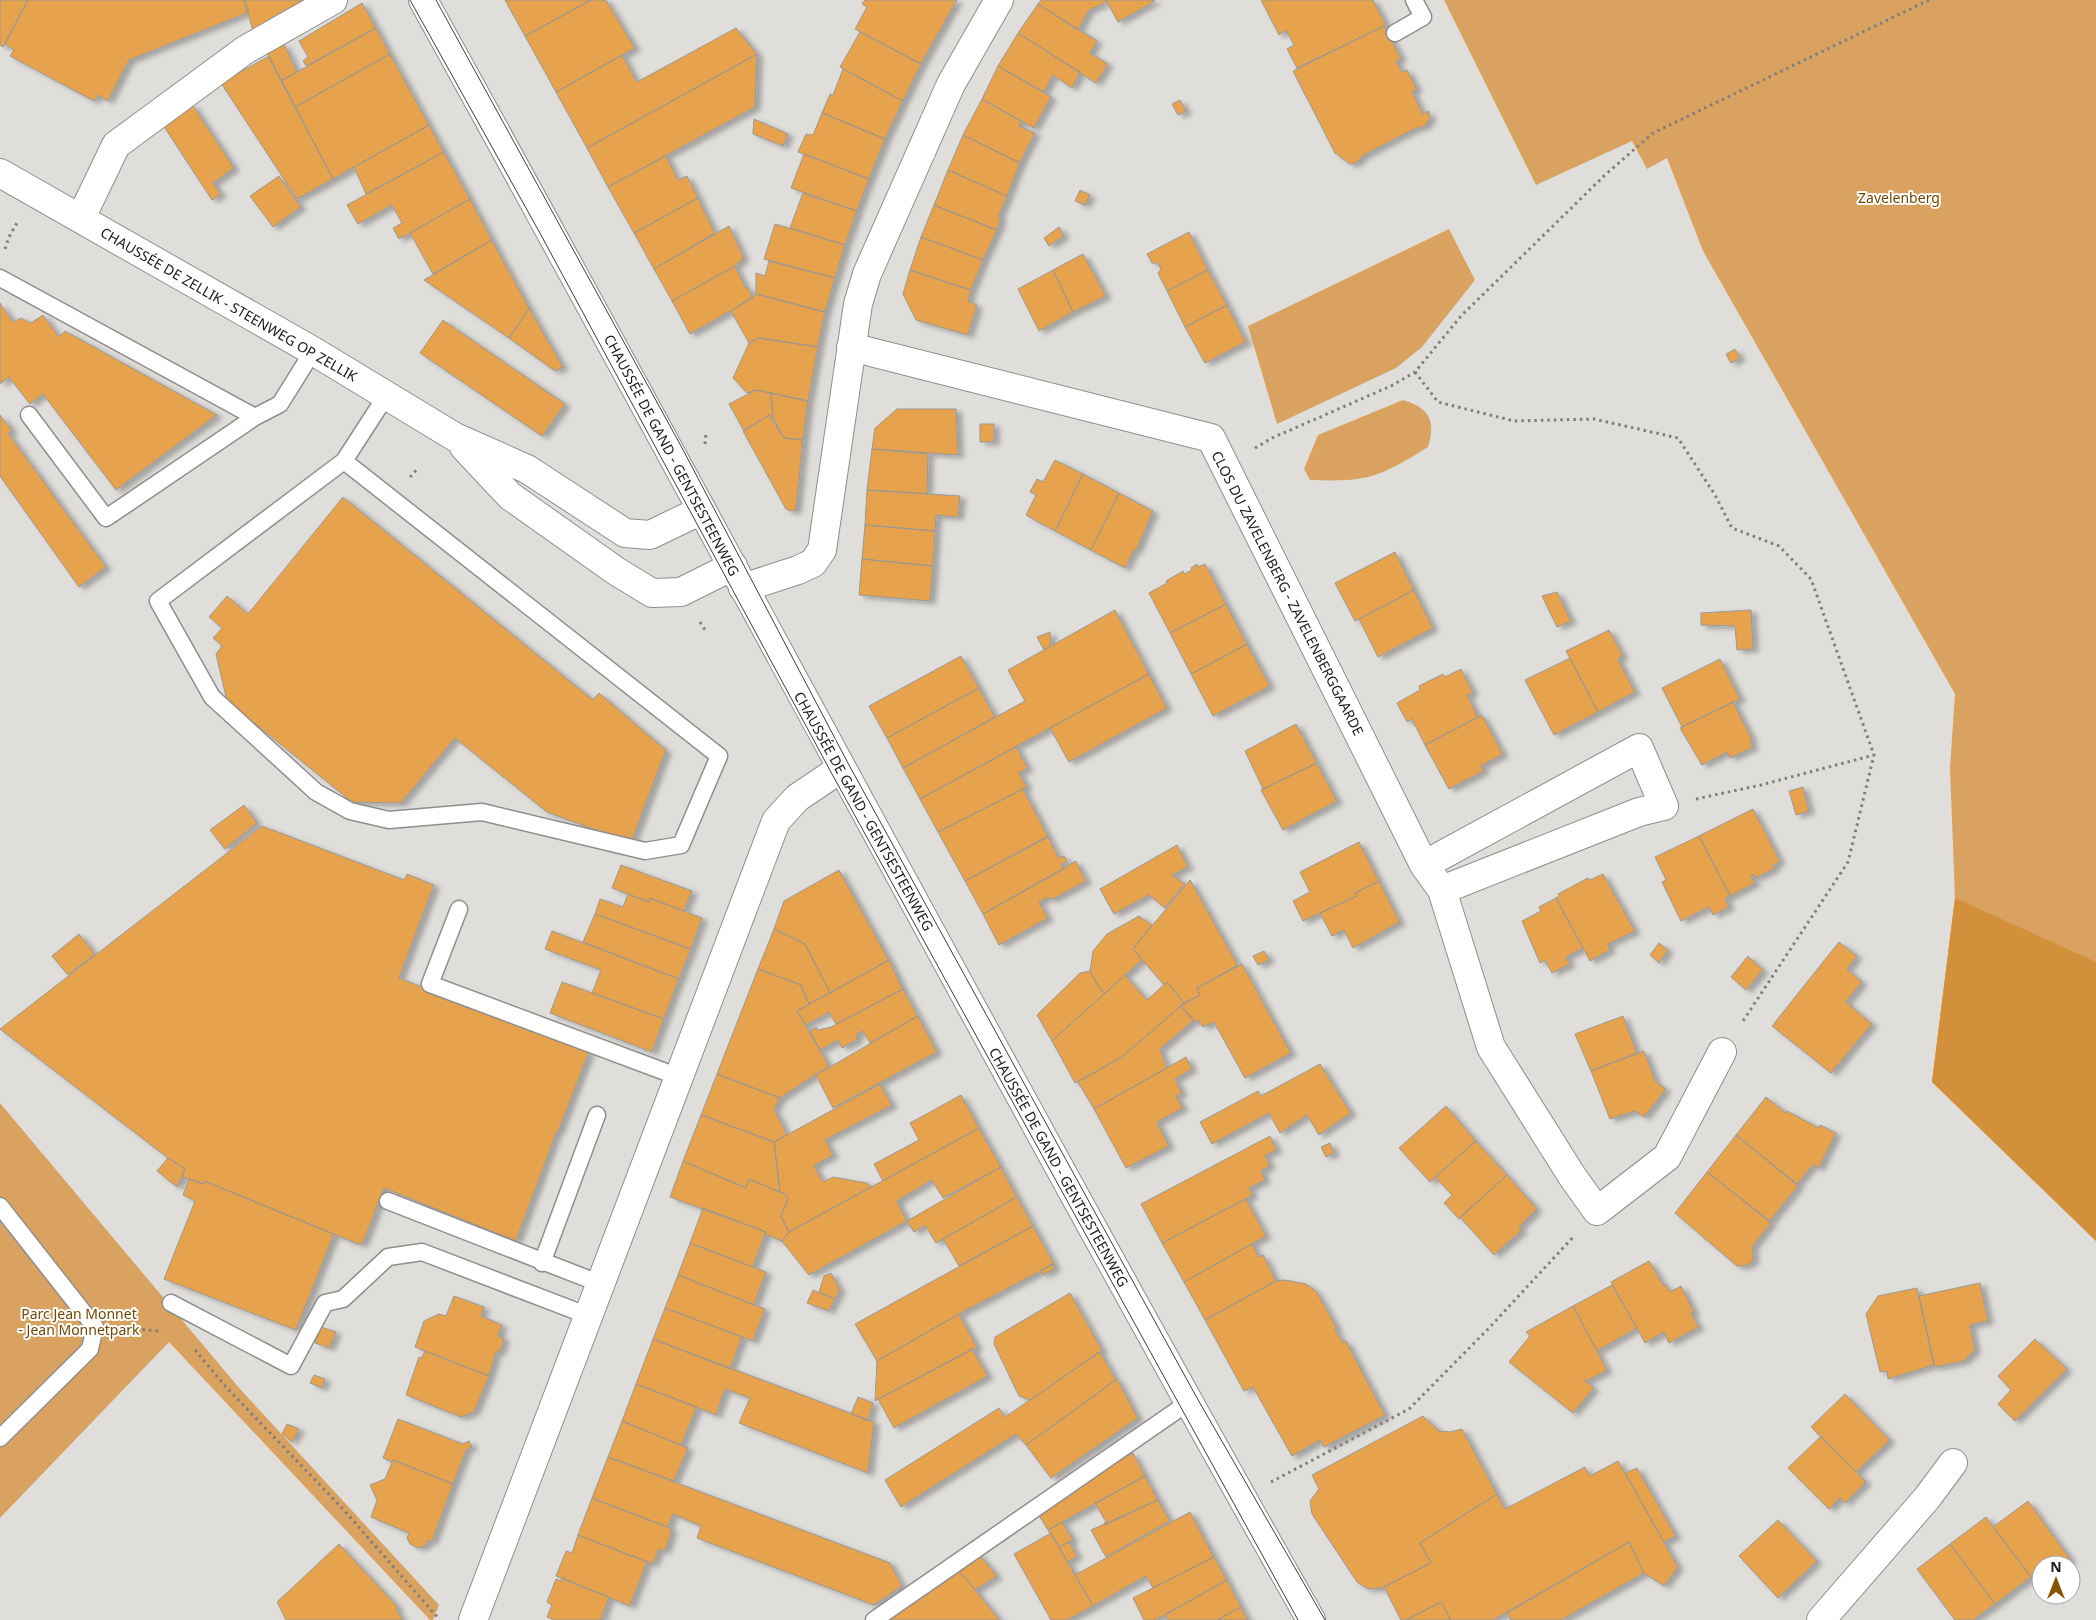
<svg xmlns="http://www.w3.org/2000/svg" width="2096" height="1620" font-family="'Noto Sans',sans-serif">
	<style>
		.green { fill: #daa261 }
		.forest { fill: #d3903a }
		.building { fill: #e6a24e; stroke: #9a9895; filter: url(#shadow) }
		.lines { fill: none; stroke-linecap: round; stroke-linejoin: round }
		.lane-casing { stroke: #908e8c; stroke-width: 19 }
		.street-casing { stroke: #908e8c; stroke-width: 30 }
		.secondary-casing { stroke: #908e8c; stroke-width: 30 }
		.path { stroke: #7f7e7c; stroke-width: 3; stroke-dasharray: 2.5 4; stroke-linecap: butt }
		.lane { stroke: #fff; stroke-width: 16 }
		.street { stroke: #fff; stroke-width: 28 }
		.secondary { stroke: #fff; stroke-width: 28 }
		.tram { stroke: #3e3d3d; stroke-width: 1 }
		.labels { text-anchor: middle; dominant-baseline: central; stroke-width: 4; stroke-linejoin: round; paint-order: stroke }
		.park-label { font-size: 14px; fill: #734701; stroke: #fff }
		.street-label { font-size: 14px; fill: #1a1919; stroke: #fff }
	</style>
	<defs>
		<filter id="shadow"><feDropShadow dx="5.5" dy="3" stdDeviation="2.5" flood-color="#0004"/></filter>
	</defs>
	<rect width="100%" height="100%" fill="#e0dedb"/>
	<path class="green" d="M1444 0H2096V1241L1932 1082 1955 898 1950 768 1955 694 1703 251 1667 158 1647 169 1632 141 1536 185Z
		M1449 229 1475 280 1422 347 1396 368 1277 424 1248 326Z
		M1403 400C1430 408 1436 421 1428 447 1378 478 1368 482 1310 480L1304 469 1318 435Z
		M0 1103 240 1389 439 1605 433 1620H430L169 1342 0 1518Z"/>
	<path class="forest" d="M1955 898 2096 962V1241L1932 1082Z"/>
	<path class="building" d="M0 0H28L3 47 0 45Z
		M28 0H244L249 12 129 60 108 101 98 95 94 101 10 56 14 50 5 44Z
		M244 0H315L254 34Z
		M505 0H591L525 36Z
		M591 0H606L635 48 556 92 525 36Z
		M865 0H957L921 64 855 29 867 7 862 4Z
		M1041 0H1106L1107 2 1089 10 1078 30 1038 4Z
		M1106 0H1154L1155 1 1118 22Z
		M1261 0H1373L1386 25 1297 68 1287 49 1294 45 1286 30 1279 35Z
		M362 3 376 28 306 66 303 61 308 57 299 41Z
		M1038 4 1097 41 1090 53 1108 64 1096 83 1018 33Z
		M1384 26 1401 58 1396 61 1402 72 1407 70 1417 89 1412 92 1423 114 1429 111 1430 119 1425 126 1414 129 1364 155 1356 163 1350 164 1335 153 1293 71Z
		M376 28 390 54 295 107 281 81Z
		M736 28 757 54 587 148 556 92 622 55 637 82Z
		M860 32 921 64 903 101 840 67Z
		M1018 33 1080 72 1072 88 1053 75 1044 92 998 66Z
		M284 44 297 72 281 81 267 53Z
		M390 54 429 125 333 179 295 107Z
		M757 54 755 107 608 187 587 148Z
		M269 56 333 179 297 199 221 83Z
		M998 66 1051 97 1034 128 982 99Z
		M843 69 903 101 885 139 822 113 830 94 833 95Z
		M982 99 1022 122 1019 126 1035 133 1020 163 963 135Z
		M1180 100 1186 111 1178 115 1172 104Z
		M192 104 234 168 213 183 221 194 212 200 163 125Z
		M822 113 885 139 869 179 798 152 806 134 813 135Z
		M754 119 788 134 783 146 753 134Z
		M429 125 444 152 366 194 354 167Z
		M963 135 1020 163 1007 196 948 170Z
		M444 152 470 199 399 239 393 228 402 223 392 205 358 224 347 205Z
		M804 154 869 179 857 211 791 188Z
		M666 156 678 180 687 176 698 198 634 233 608 187Z
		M948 170 1007 196 998 218H1001L997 230 934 205Z
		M279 176 301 207 273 227 250 196Z
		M1080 190 1090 195 1085 205 1075 201Z
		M803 193 857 211 845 245 790 228Z
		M698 198 715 233 654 269 634 233Z
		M470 199 492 240 433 274 410 233Z
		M934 205 997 230 983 260 921 237Z
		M775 224 845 245 835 278 764 259Z
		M729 226 744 258 735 266 672 301 654 269Z
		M1059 227 1064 236 1049 246 1044 238Z
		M1189 232 1208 270 1167 291 1158 273 1161 269 1158 263H1152L1147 254Z
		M921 237 983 260 971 290 910 270Z
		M492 240 529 308 509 338 424 280Z
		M1083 254 1106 296 1073 312 1053 270Z
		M769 261 835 278 825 312 756 294V273L765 276Z
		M735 266 746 289 748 287 753 298 690 334 672 301Z
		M910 270 971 290 968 301 977 305 968 335 916 320 903 294Z
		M1053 270 1073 312 1039 331 1018 289Z
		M1208 270 1227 305 1185 327 1167 291Z
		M756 294 825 312 818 347 759 338 749 343 731 311Z
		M0 303 13 322 21 318 31 323 43 315 59 337 65 331 217 415 116 490 43 394 30 404 9 377 0 384Z
		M1227 305 1246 342 1205 363 1185 327Z
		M529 308 563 367 555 371 509 338Z
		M443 320 565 404 542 436 420 353Z
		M759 338 818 347 808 401 756 390 747 393 733 378 749 343Z
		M1735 349 1740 358 1731 363 1726 354Z
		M756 390 771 393 773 418 769 415 744 431 729 404Z
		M771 393 808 401 803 440 784 438 773 418Z
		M897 409H956L958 455 872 449 875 428Z
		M0 415 12 430 8 433 106 567 79 587 0 476Z
		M769 415 784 438 803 440 796 510 791 511 786 509 743 431Z
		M980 424H994V442H980Z
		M872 449 928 454 927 494 867 490Z
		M1055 460 1083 474 1055 531 1026 515 1036 495 1030 492 1037 479 1043 482Z
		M1083 474 1119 493 1091 550 1055 531Z
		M867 490 960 496 958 517 936 515 935 531 865 525Z
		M1119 493 1153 511 1136 551 1134 550 1125 568 1091 550Z
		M343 497 593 700 599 693 666 750 631 843 547 812 455 738 401 803 352 802 227 701 216 654 222 646 213 638 222 628 209 617 227 596 248 614Z
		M865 525 935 531 933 566 862 559Z
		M1395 552 1414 590 1355 621 1335 583Z
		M862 559 933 566 930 601 859 595Z
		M1197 564 1198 567 1205 564 1226 604 1170 633 1149 593 1167 583 1166 581 1183 571 1184 574 1192 570 1191 568Z
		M1414 590 1433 628 1378 657 1359 619Z
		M1557 592 1571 621 1557 627 1542 596Z
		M1226 604 1247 644 1191 674 1170 633Z
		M1115 610 1149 674 920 799 903 768 1025 701 1008 670Z
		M1751 610 1753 649 1737 650 1735 626 1701 625V613Z
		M1609 630 1623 656 1618 659 1635 692 1598 712 1566 651Z
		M1050 632 1051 646 1044 650 1037 637Z
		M1247 644 1270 686 1213 716 1191 674Z
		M961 656 979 688 887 738 869 706Z
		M1570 658 1598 712 1554 735 1525 680Z
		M1720 659 1740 699 1682 727 1662 688Z
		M1461 669 1473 693 1467 695 1478 717 1425 745 1412 719 1407 722 1397 703 1420 690 1419 686 1443 674 1445 677Z
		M1149 674 1167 708 1069 762 1050 728Z
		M979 688 995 717 903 768 887 738Z
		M1733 702 1752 739 1750 740 1753 747 1730 758 1727 752 1702 765 1680 728Z
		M1482 715 1503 754 1481 766 1484 771 1449 789 1425 745Z
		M1296 724 1317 763 1263 789 1245 751Z
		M1016 747 1028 768 1019 773 1027 787 938 832 920 799Z
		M1317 763 1337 801 1283 830 1261 790Z
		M1803 787 1809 811 1796 815 1789 791Z
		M1023 789 1048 836 965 881 938 832Z
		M244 805 257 823 225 849 210 830Z
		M1753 809 1780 861 1773 865 1775 868 1756 878 1753 874 1751 876 1755 883 1730 896 1699 836Z
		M262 826 404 880 407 874 434 885 399 978 589 1052 558 1132 557 1131 516 1241 384 1188 363 1243 358 1244 204 1181 203 1184 182 1177 185 1169 168 1158 0 1029Z
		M1699 836 1730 896 1725 898 1729 907 1713 915 1709 907 1681 921 1662 882 1666 880 1655 857Z
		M1048 837 1059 858 1064 856 1067 861 1061 865 1064 869 983 914 965 881Z
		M1359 842 1379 881 1355 893 1357 896 1303 921 1293 901 1310 892 1300 872Z
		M1177 845 1188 867 1172 875 1185 884 1165 908 1149 895 1114 914 1100 889Z
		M1076 861 1086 881 1053 899 1046 898 1039 902 1048 918 999 945 983 914Z
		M621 865 692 891 684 911 650 898 649 902 612 888Z
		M839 870 889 960 830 993 805 944 774 929 784 901Z
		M1603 874 1635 931 1608 944 1610 950 1590 961 1556 898 1559 896 1558 894 1588 878 1590 880Z
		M1190 880 1238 965 1197 988 1200 995 1184 1003 1167 982 1164 985 1133 949Z
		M1379 881 1400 922 1353 948 1344 930 1332 936 1320 913 1357 896 1355 893Z
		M628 894 649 902 650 898 702 918 691 949 595 914 600 899 623 907Z
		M1556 898 1583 948 1566 957 1570 964 1552 973 1545 960 1540 963 1522 921 1541 911 1539 907Z
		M595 914 691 949 679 979 583 942Z
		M1139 916 1152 925 1133 949 1142 960 1105 993 1100 989 1090 971 1093 951 1107 934Z
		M774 929 805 944 830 993 809 1004 801 985 758 969Z
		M552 931 679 979 664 1019 592 993 601 970 545 949Z
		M79 934 95 954 68 975 52 956Z
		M1839 942 1857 956 1847 969 1862 982 1846 1002 1872 1024 1831 1073 1772 1026Z
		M1659 943 1668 950 1659 963 1650 955Z
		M1264 951 1269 960 1258 965 1253 956Z
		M1748 956 1763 970 1746 990 1731 977Z
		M889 960 903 989 836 1024 829 1012 806 1025 797 1011Z
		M1242 964 1291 1053 1245 1078 1214 1022 1203 1027 1198 1020 1194 1022 1181 1006 1200 995 1197 988Z
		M758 969 801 985 809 1004 797 1011 829 1066 780 1098 717 1074Z
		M1090 971 1100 989 1105 993 1052 1041 1037 1015 1080 973Z
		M1125 975 1147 1000 1167 982 1184 1003 1122 1057 1075 1083 1052 1041Z
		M562 982 664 1019 652 1052 550 1013Z
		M903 989 918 1016 870 1043 863 1031 856 1035 858 1039 842 1048 838 1040 820 1050 810 1031 816 1027 818 1030 831 1027Z
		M1181 1006 1194 1020 1160 1049 1167 1068 1094 1109 1078 1082 1122 1057Z
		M918 1016 937 1052 833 1108 816 1075Z
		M1623 1016 1637 1053 1591 1071 1575 1034Z
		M1644 1051 1656 1082 1666 1089 1644 1117 1635 1111 1610 1119 1591 1071Z
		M1186 1057 1192 1069 1175 1079 1182 1093 1176 1096 1183 1108 1157 1122 1169 1146 1126 1168 1094 1109Z
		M1320 1064 1351 1113 1319 1135 1307 1115 1280 1133 1269 1113 1212 1144 1200 1122 1258 1091 1261 1096Z
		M717 1074 780 1098 774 1109 787 1135 774 1142 701 1115Z
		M880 1084 892 1105 825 1140 833 1155 814 1166 823 1182 833 1177 867 1183 871 1187 789 1232 781 1216 788 1199 785 1194 780 1192 774 1142Z
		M961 1095 979 1128 883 1181 874 1164 919 1140 910 1123Z
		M1766 1097 1786 1113 1787 1111 1819 1128 1820 1125 1836 1133 1819 1168 1813 1165 1797 1184 1736 1135Z
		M1446 1106 1476 1141 1430 1182 1399 1148Z
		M701 1115 774 1142 780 1192 749 1179 746 1188 683 1161Z
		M979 1128 1001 1167 943 1198 932 1180 897 1201 907 1221 809 1275 782 1241 789 1232Z
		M1736 1135 1798 1186 1770 1221 1707 1172Z
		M1270 1136 1277 1150 1265 1155 1270 1166 1261 1171 1265 1180 1249 1188 1253 1195 1162 1243 1141 1204Z
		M1476 1141 1507 1175 1459 1219 1444 1203 1452 1195 1435 1177Z
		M1330 1143 1334 1153 1326 1157 1321 1147Z
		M168 1158 185 1169 177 1187 157 1171Z
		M683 1161 746 1188 749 1179 785 1194 788 1199 781 1216 789 1232 782 1241 765 1234 766 1232 670 1197Z
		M1001 1167 1017 1197 936 1243 925 1225 914 1232 907 1221Z
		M1707 1172 1771 1223 1753 1246V1261L1745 1266H1737L1675 1213Z
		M1507 1175 1537 1209 1519 1227 1522 1230 1494 1255 1460 1217Z
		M189 1179 203 1184 204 1181 334 1234 296 1330 164 1279 195 1201 183 1195Z
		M1017 1197 1033 1226 959 1266 943 1239Z
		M1246 1199 1266 1236 1184 1282 1162 1243Z
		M703 1208 766 1232 753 1267 690 1243Z
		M1033 1226 1054 1264 959 1314 877 1361 855 1324Z
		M690 1243 766 1272 754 1305 678 1275Z
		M1252 1244 1259 1257 1263 1255 1276 1281 1205 1320 1184 1282Z
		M1649 1261 1664 1286 1666 1285 1670 1292 1681 1286 1694 1312 1691 1314 1699 1327 1669 1343 1664 1332 1645 1343 1611 1282Z
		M1053 1264 1055 1268 1044 1275 1041 1270Z
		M831 1273 840 1290 835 1299 819 1292 824 1276Z
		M678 1275 765 1309 753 1341 665 1308Z
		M1285 1280 1306 1284 1316 1291 1337 1328 1335 1329 1343 1343 1346 1341 1385 1415 1324 1447 1320 1440 1292 1456 1253 1387 1244 1391 1205 1320 1276 1281Z
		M1980 1283 1988 1321 1970 1325 1975 1350 1964 1361 1935 1367 1919 1296Z
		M1612 1285 1637 1328 1597 1351 1573 1306Z
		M1917 1288 1934 1365 1888 1379 1887 1371 1880 1372 1866 1314 1878 1296Z
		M813 1290 835 1299 829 1311 807 1303Z
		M1070 1293 1102 1350 1030 1400 1019 1396 994 1344 995 1337Z
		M454 1296 484 1307 481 1316 502 1325 498 1336 504 1338 500 1352H496L489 1376 415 1347 424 1321 439 1314 446 1316Z
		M1573 1306 1607 1370 1587 1381 1584 1380 1594 1388 1573 1413 1509 1362 1530 1336 1526 1332Z
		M665 1308 742 1337 730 1369 653 1339Z
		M959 1314 977 1347 875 1401 877 1361Z
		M321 1327 336 1332 329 1348 315 1343Z
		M653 1339 874 1422 868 1473 739 1423 750 1398 725 1389 716 1415 636 1384Z
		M2035 1339 2067 1369 2015 1421 1998 1404 2011 1390 1998 1376Z
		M972 1349 988 1376 894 1428 878 1399Z
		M425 1351 489 1376 474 1412 461 1417 406 1395 419 1357 422 1358Z
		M1100 1352 1116 1380 1026 1445 1016 1434 901 1507 885 1480 999 1408 1005 1417Z
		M314 1375 325 1379 322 1388 310 1383Z
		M1117 1379 1138 1418 1051 1478 1026 1445Z
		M636 1384 697 1407 681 1445 622 1421Z
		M1845 1394 1890 1440 1856 1472 1811 1427Z
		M858 1397 873 1403 868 1421 851 1414Z
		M1423 1416 1439 1431 1450 1432 1462 1429 1497 1494 1420 1543 1431 1563 1382 1588 1368 1589 1357 1582 1312 1514 1310 1501 1319 1489 1312 1475Z
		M398 1419 463 1444 469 1441 472 1447 466 1450 453 1484 393 1460 392 1462 383 1458Z
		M622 1421 688 1448 674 1481 608 1457Z
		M287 1424 299 1429 292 1442 282 1434Z
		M1821 1436 1866 1482 1845 1503 1840 1498 1829 1509 1788 1468Z
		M1133 1453 1145 1476 1048 1530 1037 1512 1101 1470Z
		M608 1457 890 1563 902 1586 874 1605 697 1538 701 1526 673 1514 668 1527 592 1498Z
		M393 1460 453 1484 432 1542 428 1540 426 1545 419 1548 410 1544 407 1538 409 1533 371 1517 377 1500 370 1485 385 1479Z
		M1618 1461 1678 1567 1664 1586 1644 1573 1629 1542 1493 1620H1451L1441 1602 1406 1620H1401L1384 1587 1431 1563 1420 1543 1497 1494 1505 1509 1585 1467 1590 1476Z
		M1637 1468 1676 1536 1664 1542 1625 1473Z
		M1145 1476 1158 1500 1105 1525 1104 1523 1106 1522 1095 1503Z
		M592 1498 672 1529 665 1551 659 1549 653 1564 578 1535Z
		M1158 1500 1170 1521 1106 1557 1091 1530Z
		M2028 1501 2071 1560 2064 1565H2041V1583L2038 1586 1993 1527Z
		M1190 1512 1214 1557 1153 1588 1146 1576 1093 1606 1075 1575Z
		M1986 1517 2031 1577 1995 1604 1950 1544Z
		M1778 1520 1817 1561 1778 1598 1739 1556Z
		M1062 1522 1073 1540 1059 1547 1048 1530Z
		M1051 1533 1093 1606 1067 1620H1051L1014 1554Z
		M578 1535 647 1562 630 1606 556 1576 566 1551 572 1553Z
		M1069 1542 1077 1556 1067 1562 1059 1547Z
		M1629 1542 1644 1573 1561 1620H1511L1507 1613Z
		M339 1544 397 1606V1611L403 1620H286L277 1602Z
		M1950 1544 1995 1604 1973 1620H1955L1917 1569Z
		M978 1553 997 1576 975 1590 957 1568Z
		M1214 1557 1227 1580 1155 1620H1144L1133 1598Z
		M957 1568 1000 1620H885Z
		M562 1578 609 1597 601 1620H555L547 1617 552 1605 547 1602 556 1579 561 1581Z
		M1227 1580 1241 1607 1217 1620H1168L1165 1615Z
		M1441 1602 1451 1620H1406Z
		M1241 1607 1248 1620H1217Z"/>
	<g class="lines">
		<g class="lane-casing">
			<path id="lane" d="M1395 33 1423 17 1414 0
				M0 278 255 417
				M29 415 106 518 255 417 280 404 313 351
				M344 461 719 756 681 845 645 851 482 812 389 820 350 811 316 792 212 697 158 601 344 461 386 396
				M459 909 430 984 679 1077
				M388 1201 601 1284
				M0 1206 95 1327 90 1349 0 1438
				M542 1263 597 1115
				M171 1303 291 1366 325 1303 343 1299 388 1257 422 1252 589 1316
				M874 1620 1189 1402"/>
		</g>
		<g class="street-casing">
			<path id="street" d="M81 218 116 145 245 50 333 0
				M851 347 1211 438 1424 865 1442 890 1491 1047 1572 1176 1597 1211 1667 1157 1722 1052
				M743 588 798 570 813 563 822 550 858 304 867 274 951 84 999 0
				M1424 865 1639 748 1664 806 1639 812 1442 890
				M473 1620 776 821 797 798 840 769
				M1821 1620 1927 1498 1953 1463"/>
		</g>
		<g class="secondary-casing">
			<path id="secondary" d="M423 0C721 539 1008 1084 1311 1620
				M0 173 313 351 455 437 527 469 625 533 650 535 702 510
				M464 447 510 496 616 571 652 593 681 592 733 566"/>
		</g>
		<path class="path" d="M5 249 9 237 18 221
			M1415 372 1438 402 1514 421 1594 419 1678 438 1715 495 1732 528 1779 546 1811 579 1874 755 1848 862 1741 1024
			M705 444 706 433
			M1255 448 1272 438 1391 386 1415 372 1461 316 1605 175 1653 133 1929 0
			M410 477 418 468
			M700 622 705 630
			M1696 799 1761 785 1874 755
			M123 1328 159 1331
			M195 1350 226 1387 343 1509 439 1619
			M1271 1482 1409 1409 1489 1328 1575 1235"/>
		<use href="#lane" class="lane"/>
		<use href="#street" class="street"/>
		<use href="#secondary" class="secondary"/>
		<path class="tram" d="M410 0 541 235 832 774 1298 1620
			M436 0 681 446 849 765 1197 1398 1325 1620"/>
	</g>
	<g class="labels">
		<g class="park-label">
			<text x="1899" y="197">Zavelenberg</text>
			<text x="79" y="1313">Parc Jean Monnet<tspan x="79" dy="16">- Jean Monnetpark</tspan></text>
		</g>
		<g class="street-label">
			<text transform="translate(229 304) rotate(30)">CHAUSSÉE DE ZELLIK - STEENWEG OP ZELLIK</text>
			<text transform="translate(672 455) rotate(62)">CHAUSSÉE DE GAND - GENTSESTEENWEG</text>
			<text transform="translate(1288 593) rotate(63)">CLOS DU ZAVELENBERG - ZAVELENBERGGAARDE</text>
			<text transform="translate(864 811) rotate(61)">CHAUSSÉE DE GAND - GENTSESTEENWEG</text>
			<text transform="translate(1059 1167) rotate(61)">CHAUSSÉE DE GAND - GENTSESTEENWEG</text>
		</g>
	</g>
	<g transform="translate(2056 1580)"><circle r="24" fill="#ffffff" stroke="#a3a3a3"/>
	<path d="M0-4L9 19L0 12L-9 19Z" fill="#875400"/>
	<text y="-8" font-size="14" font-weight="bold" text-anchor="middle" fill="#1a1919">N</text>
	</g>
</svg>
